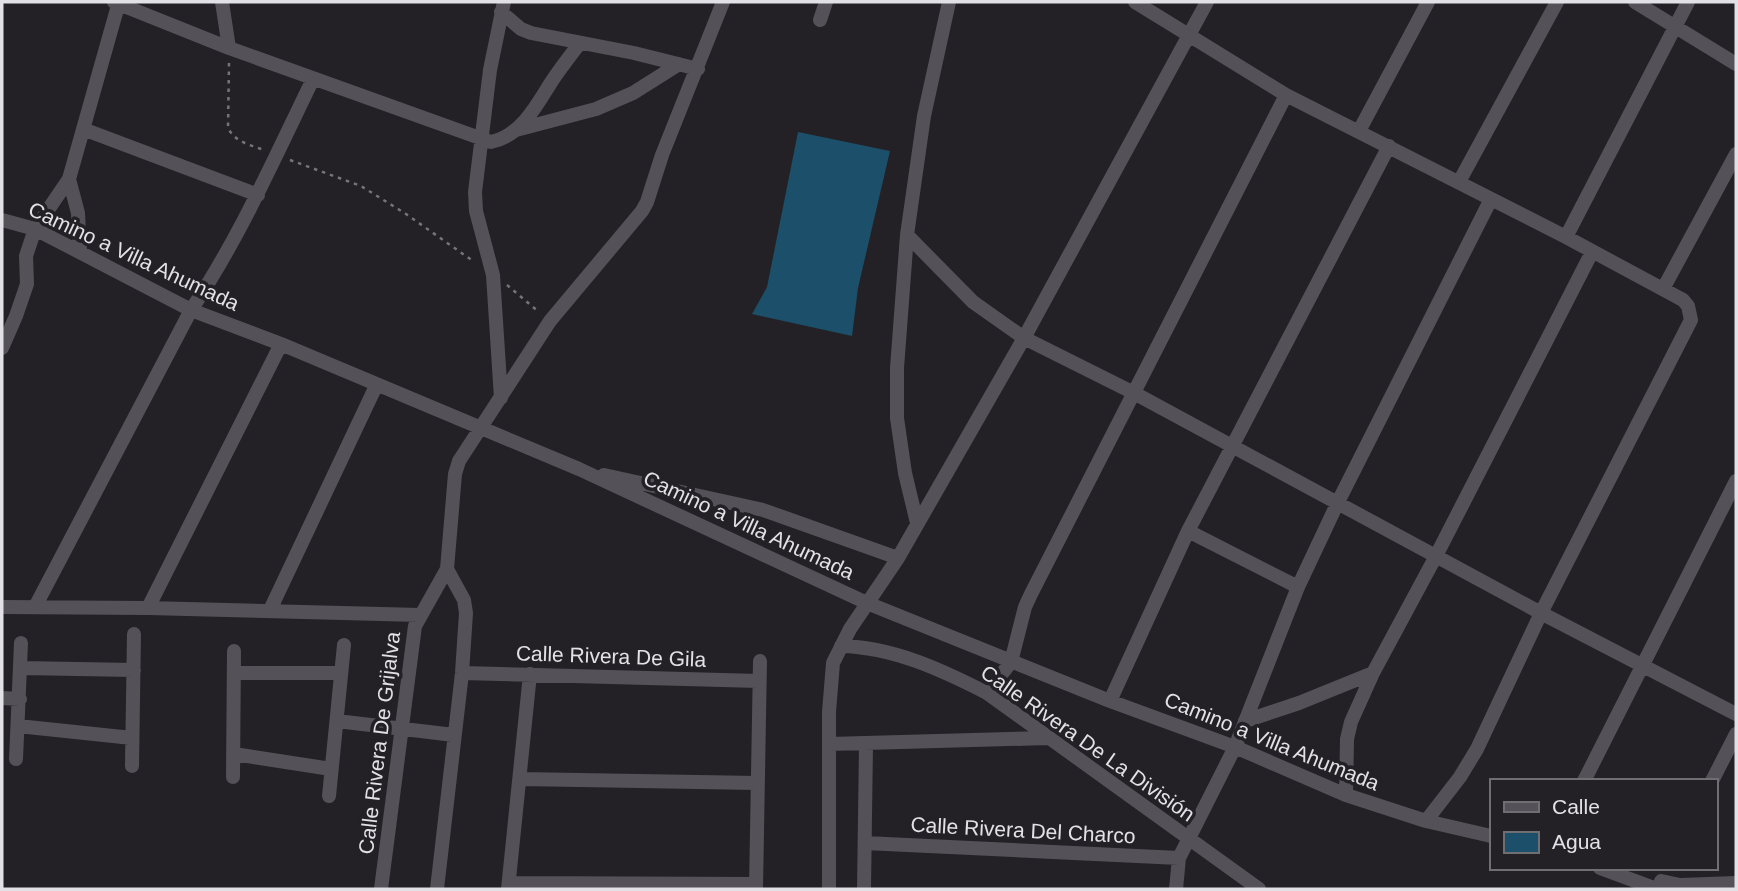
<svg xmlns="http://www.w3.org/2000/svg" width="1738" height="891" font-family="Helvetica,sans-serif">
	<style>
		.water { fill: #1c4f69 }
		.lines { fill: none; stroke-linecap: round; stroke-linejoin: round }
		.path { stroke: #767479; stroke-width: 2.5; stroke-dasharray: 3.5 5; stroke-linecap: butt }
		.street { stroke: #545258; stroke-width: 14 }
		.labels { text-anchor: middle; dominant-baseline: central; stroke-width: 7; stroke-linejoin: round; paint-order: stroke }
		.street-label { font-size: 21px; fill: #e2e1e5; stroke: #232126 }
	</style>
	<rect width="100%" height="100%" fill="#232126"/>
	<path class="water" d="M798 132 890 151 858 288 852 336 752 314 767 287Z"/>
	<g class="lines">
		<path class="path" d="M229 63 228 128C235 142 250 145 264 150
			M290 160 361 186 406 214 473 261
			M507 285 539 312"/>
		<path class="street" d="M114 2 229 48 491 142C520 136 536 107 550 84 559 70 570 56 580 43
			M222 2 229 48
			M1135 2 1286 95 1566 237 1683 300 1688 306 1691 320 1541 613 1477 749 1460 777 1426 821
			M1635 2 1736 64
			M501 12 521 29 531 33 634 53 698 69
			M820 20 826 2
			M83 129 258 195
			M516 130 596 109 633 93 679 64
			M1359 131 1428 2
			M69 179 78 213 80 251
			M1459 182 1557 2
			M2 220 35 229 191 310 281 344 579 469 867 603 1110 701 1235 747 1346 795 1426 821 1491 836
			M907 235 973 302 1024 338 1134 393 1541 613 1736 714
			M1566 237 1688 2
			M1663 289 1736 154
			M2 348 16 316 27 284 26 256 35 229 69 179 119 2
			M501 398 493 275 476 211 475 192 490 70 504 2
			M604 475 763 510 898 558
			M917 523 905 473 897 418V368L907 235 924 116 949 2
			M1188 531 1298 587
			M2 607 148 608 420 615
			M35 607 191 310C240 237 275 157 313 79
			M148 608 281 344
			M270 610 376 386
			M841 646C893 647 942 670 987 693L1259 889
			M21 668 134 670
			M234 673H341
			M462 673 759 681
			M987 693 1011 662 1025 607 1031 594 1286 95
			M2 698 20 699
			M1110 701 1188 531 1389 146
			M337 721 454 735
			M1245 721 1299 703 1373 673
			M18 726 132 738
			M829 744 1048 738
			M234 754 331 769
			M16 759 21 643
			M132 766 134 634
			M233 777 234 651
			M520 779 757 783
			M1584 781 1736 481
			M1712 781 1736 734
			M1346 795 1347 739 1351 722 1373 673 1436 556 1592 252
			M329 796 344 645
			M865 843 1179 858
			M1600 868 1657 889
			M1661 881 1680 885 1736 883
			M509 883 756 884
			M381 889 415 626 447 569
			M437 889 462 673 466 613 464 600 447 569 455 474 459 461 550 321 642 211 647 202 662 155 723 2
			M508 889 530 674
			M756 889 760 661
			M829 889V712L833 663 850 629 898 558 1024 338 1207 2
			M864 889 866 744
			M1176 889 1179 858 1235 747 1298 587 1338 502 1491 199"/>
	</g>
	<g class="labels">
		<g class="street-label">
			<text transform="translate(134 256) rotate(25)">Camino a Villa Ahumada</text>
			<text transform="translate(749 525) rotate(25)">Camino a Villa Ahumada</text>
			<text transform="translate(611 656) rotate(2)">Calle Rivera De Gila</text>
			<text transform="translate(1272 741) rotate(22)">Camino a Villa Ahumada</text>
			<text transform="translate(379 743) rotate(-83)">Calle Rivera De Grijalva</text>
			<text transform="translate(1088 743) rotate(35)">Calle Rivera De La División</text>
			<text transform="translate(1023 830) rotate(3)">Calle Rivera Del Charco</text>
		</g>
	</g>
	<rect width="1738" height="891" fill="none" stroke="#e2e1e5" stroke-width="7"/>
	<rect x="1490" y="779" width="228" height="91" fill="#232126" stroke="#6f6e72" stroke-width="2"/>
	<rect x="1504" y="802" width="35" height="10" fill="#545258" stroke="#6f6e72" stroke-width="2"/>
	<text x="1552" y="814" font-size="21" fill="#e2e1e5">Calle</text>
	<rect x="1504" y="832" width="35" height="21" fill="#1c4f69" stroke="#6f6e72" stroke-width="2"/>
	<text x="1552" y="849" font-size="21" fill="#e2e1e5">Agua</text>
</svg>
